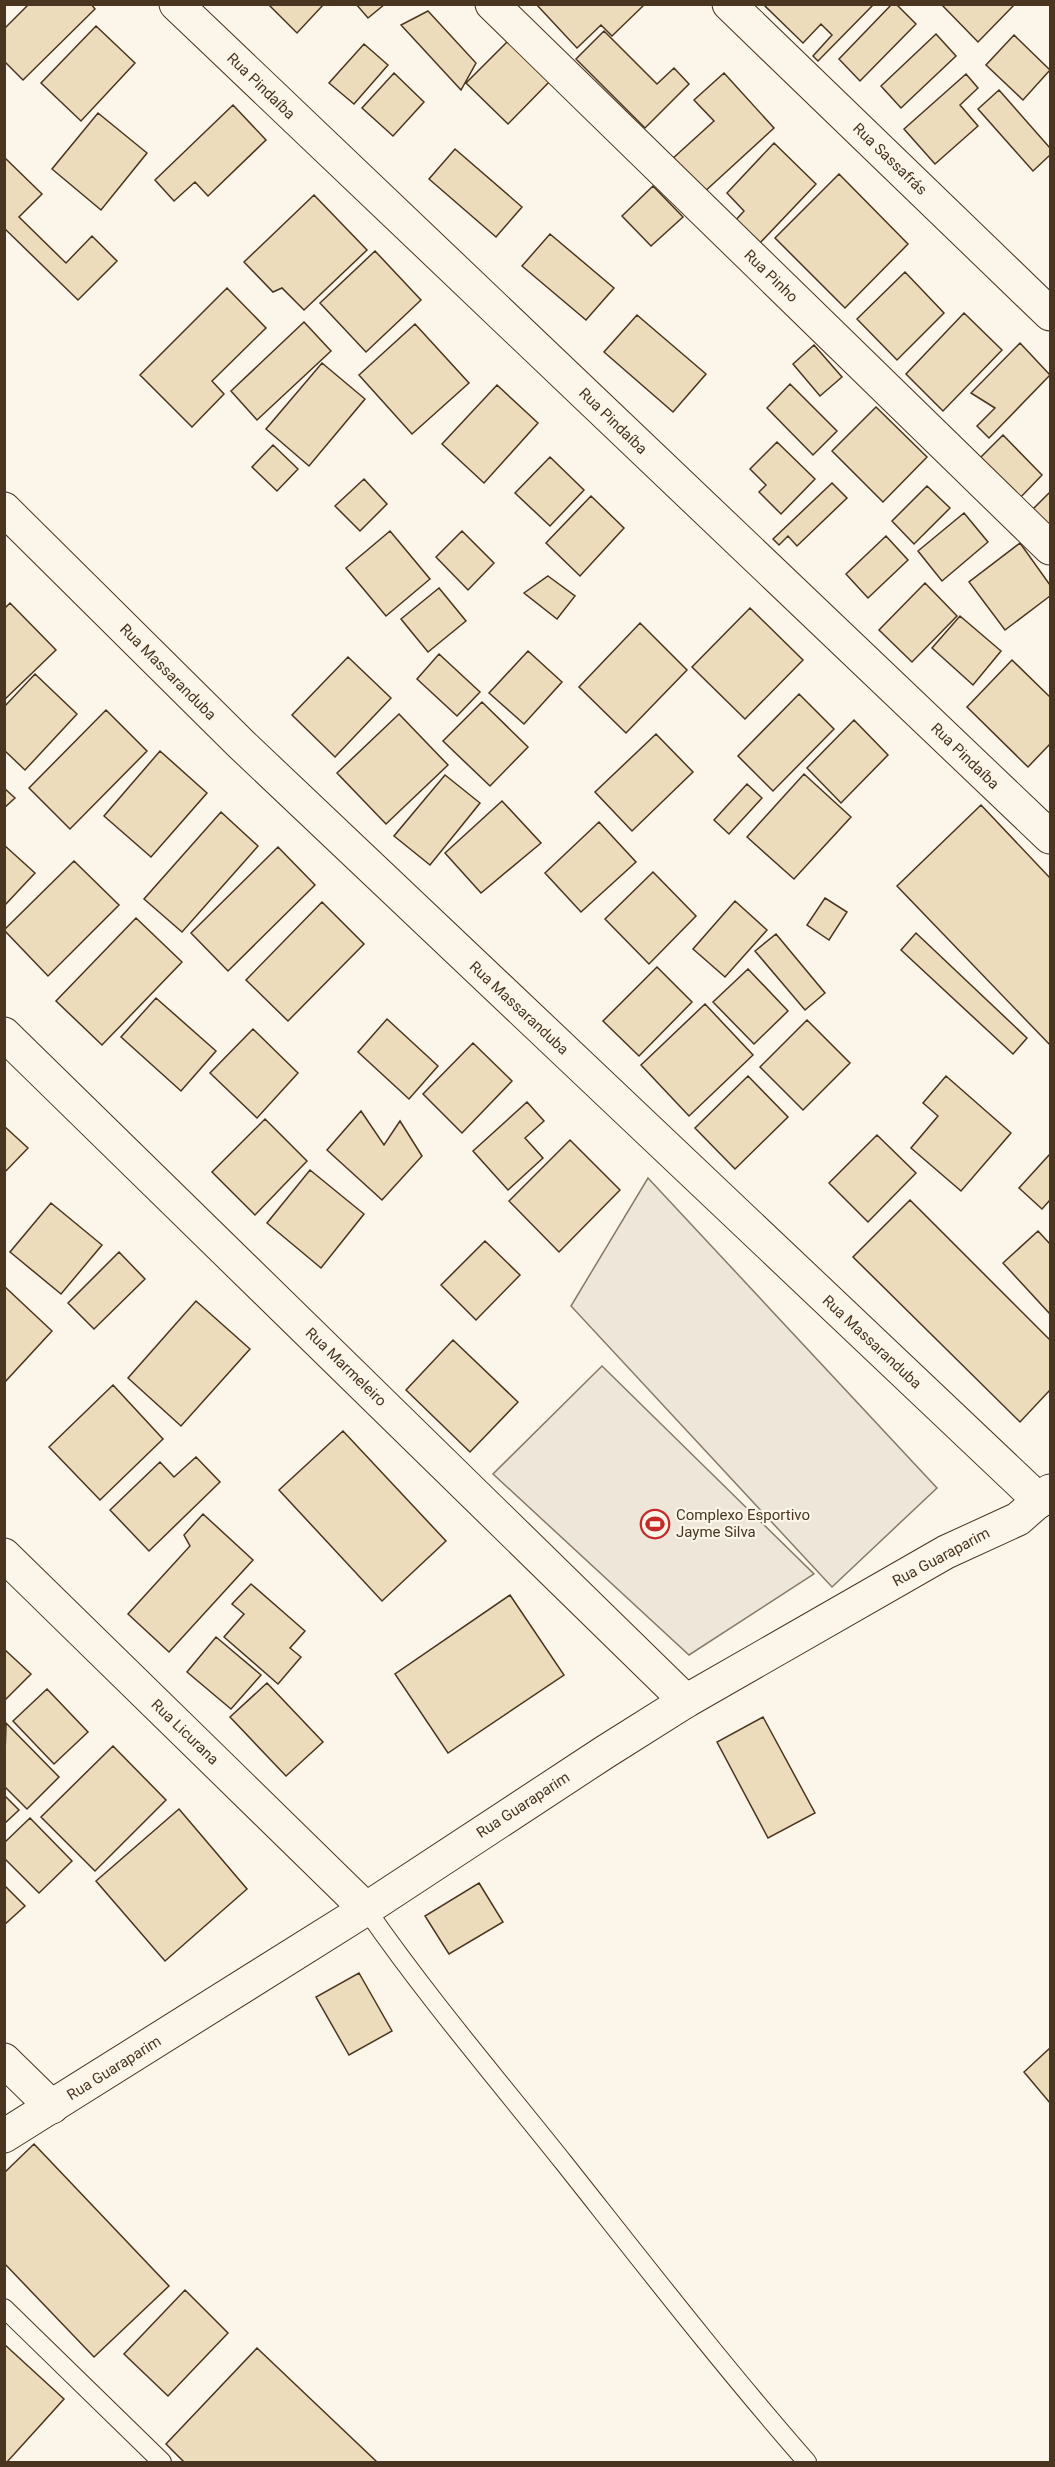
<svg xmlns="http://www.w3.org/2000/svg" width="1055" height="2467" font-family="Roboto,sans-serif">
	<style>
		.green { fill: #ede6d9; stroke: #887966; stroke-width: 1.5 }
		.building { fill: #ecdcbc; stroke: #4a3520; stroke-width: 1.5 }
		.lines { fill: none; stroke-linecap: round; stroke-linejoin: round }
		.service-casing { stroke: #4a3520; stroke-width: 20 }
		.minor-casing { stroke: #4a3520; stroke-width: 35 }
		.tertiary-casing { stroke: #4a3520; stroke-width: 35 }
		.service { stroke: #fbf6e9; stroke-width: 18 }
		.minor { stroke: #fbf6e9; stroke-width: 33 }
		.tertiary { stroke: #fbf6e9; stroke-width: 33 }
		.labels { text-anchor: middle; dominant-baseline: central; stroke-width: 4.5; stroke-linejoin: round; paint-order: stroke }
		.street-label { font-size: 15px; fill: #4a3520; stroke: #fbf6e9 }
		.poi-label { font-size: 15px; fill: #4a3520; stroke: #fbf6e9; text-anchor: start }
	</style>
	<rect width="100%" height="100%" fill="#fbf6e9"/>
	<path class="green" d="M648 1178 937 1488 832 1587 571 1306Z
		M602 1366 814 1574 689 1655 493 1474Z"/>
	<path class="building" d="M29 4H91L95 9 23 80 4 61V29Z
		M268 4H324L297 33Z
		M356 4H385L368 18Z
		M536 4H644V5L612 36 601 25 577 48Z
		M766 4H874L818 61 813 56 832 35 821 24 803 43 765 6Z
		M892 4H896L916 24 860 81 839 59Z
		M941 4H1015L978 42Z
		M428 11 476 63 461 90 401 25Z
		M96 26 135 63 81 121 41 83Z
		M604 31 657 84 674 68 689 84 645 128 576 59Z
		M936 34 956 56 901 108 881 86Z
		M1014 35 1050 70 1023 100 986 65Z
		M510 39 552 79 508 124 466 83Z
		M364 44 388 65 354 104 329 83Z
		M394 73 424 102 393 136 362 108Z
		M724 73 774 128 702 194 671 160 714 121 694 100Z
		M966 74 978 88 960 105 978 126 935 164 904 129Z
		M999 90 1050 148V155L1033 171 978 109Z
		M233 105 266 140 208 196 195 182 174 201 155 180Z
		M98 113 147 153 101 210 52 169Z
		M774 143 816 184 758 245 734 222 744 211 727 193Z
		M455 149 522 207 496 237 429 179Z
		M4 157 42 194 19 217 66 263 92 236 117 261 78 300 4 228Z
		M839 174 908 244 845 308 775 238Z
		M653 186 683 217 651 246 622 216Z
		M314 195 367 250 304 310 282 288 273 292 244 262Z
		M550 234 614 288 586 320 522 266Z
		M375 251 421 300 366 352 320 303Z
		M905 272 944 313 897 360 857 319Z
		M227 288 266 328 212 381 224 394 192 427 140 375Z
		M964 313 1002 350 943 411 906 374Z
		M637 315 706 374 673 412 604 352Z
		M304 322 331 351 257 420 231 391Z
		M415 324 469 383 412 434 359 375Z
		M1020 343 1050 375 989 438 977 426 995 408 971 393Z
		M814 345 842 377 820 396 793 364Z
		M322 363 365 399 309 466 266 429Z
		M790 384 837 431 813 455 767 408Z
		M497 385 538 423 484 483 442 444Z
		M876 407 927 457 883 502 832 451Z
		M1003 435 1042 475 1019 499 979 459Z
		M777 442 815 479 781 514 759 492 766 485 750 469Z
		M273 445 298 469 277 491 252 467Z
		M550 457 584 490 550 526 515 493Z
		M364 479 387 504 360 531 335 506Z
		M832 483 847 498 797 546 788 536 779 545 773 539Z
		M927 486 950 508 914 544 892 521Z
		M1050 492V535L1029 513Z
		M591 496 624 528 580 576 546 543Z
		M964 513 988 542 942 581 918 551Z
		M390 531 430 579 386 616 346 568Z
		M462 531 494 563 468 590 436 557Z
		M886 536 908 560 868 598 846 574Z
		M1020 543 1050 585V596L1005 630 969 582Z
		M548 576 575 596 557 619 524 593Z
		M925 583 957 616 912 662 879 630Z
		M439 588 466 621 428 652 401 619Z
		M10 603 56 650 4 700V609Z
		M750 608 803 660 745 719 692 667Z
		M960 616 1001 651 973 685 932 648Z
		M640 623 687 670 626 733 579 687Z
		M528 651 562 682 524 724 489 693Z
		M439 654 480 692 457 716 417 679Z
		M348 657 391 698 335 757 292 715Z
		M1012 660 1050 697V744L1028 767 967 707Z
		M35 674 77 714 25 770 4 750V707Z
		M799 694 834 729 773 791 738 756Z
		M482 702 528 747 490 786 443 741Z
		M106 710 147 751 70 829 29 788Z
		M399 714 448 765 386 824 337 773Z
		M854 720 888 755 841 803 807 768Z
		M656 734 693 772 632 831 595 792Z
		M160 751 207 793 151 857 104 816Z
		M804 774 851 817 794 879 747 837Z
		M445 775 480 803 430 865 394 836Z
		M747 784 762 798 729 834 714 820Z
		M4 788 15 798 4 808Z
		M502 801 541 843 481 893 445 853Z
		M981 805 1050 878V1045L897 886Z
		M221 812 258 846 182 932 144 899Z
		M599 822 636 862 581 912 545 873Z
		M4 845 35 873 4 906Z
		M278 847 315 885 228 971 191 933Z
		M74 861 119 905 48 976 4 930Z
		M653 872 696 916 649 964 605 919Z
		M825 898 847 912 829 940 807 925Z
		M735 901 767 930 725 977 693 949Z
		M322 902 364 944 288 1021 246 980Z
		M136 918 182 962 102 1045 56 1001Z
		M916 933 1027 1038 1013 1054 901 950Z
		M776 934 825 993 805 1010 755 951Z
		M657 967 692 1002 639 1056 603 1021Z
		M748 969 788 1011 754 1044 713 1002Z
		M156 998 216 1051 181 1091 121 1037Z
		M705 1004 753 1055 689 1116 641 1065Z
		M387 1019 438 1066 409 1099 358 1052Z
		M807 1020 850 1063 803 1110 760 1067Z
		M253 1029 298 1073 257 1118 210 1073Z
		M473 1043 512 1081 462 1133 423 1094Z
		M748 1076 788 1117 735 1169 695 1128Z
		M946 1076 1011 1133 961 1191 911 1148 938 1116 923 1103Z
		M527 1102 544 1121 525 1138 543 1158 508 1190 473 1151Z
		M361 1111 384 1145 400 1121 422 1156 382 1200 327 1150Z
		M265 1119 307 1161 255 1215 212 1172Z
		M4 1126 28 1148 4 1173Z
		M877 1135 916 1173 868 1222 829 1183Z
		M570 1140 620 1190 559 1252 509 1201Z
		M1050 1154V1200L1042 1209 1019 1188Z
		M310 1170 364 1214 321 1268 267 1223Z
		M910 1200 1050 1340V1390L1020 1422 853 1257Z
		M51 1203 102 1245 61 1294 10 1252Z
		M1038 1231 1050 1244V1314L1003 1263Z
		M485 1241 520 1275 476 1320 441 1285Z
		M119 1252 145 1279 94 1329 68 1303Z
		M4 1286 52 1331 4 1383Z
		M196 1301 250 1349 181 1426 128 1378Z
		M453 1340 518 1402 470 1452 406 1390Z
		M113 1385 163 1439 100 1500 49 1447Z
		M343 1431 446 1541 382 1601 279 1490Z
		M196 1457 220 1482 149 1551 110 1510 160 1462 174 1477Z
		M203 1514 253 1560 169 1652 128 1614 190 1546 184 1535Z
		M251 1584 305 1631 290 1648 301 1657 278 1684 224 1637 244 1614 232 1604Z
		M510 1595 564 1675 448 1753 395 1674Z
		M216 1637 261 1675 231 1709 187 1672Z
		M4 1649 31 1674 4 1701Z
		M267 1683 323 1742 286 1776 230 1717Z
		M47 1689 88 1732 54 1764 13 1721Z
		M763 1717 815 1813 768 1838 717 1742Z
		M6 1723 59 1777 27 1809 4 1786Z
		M113 1746 166 1800 95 1871 41 1817Z
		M4 1795 19 1810 4 1824Z
		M179 1809 247 1889 165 1961 96 1881Z
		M30 1818 72 1861 39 1893 4 1858V1843Z
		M479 1883 503 1922 449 1954 425 1916Z
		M4 1885 25 1906 4 1925Z
		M359 1973 392 2031 349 2055 316 1997Z
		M1050 2048V2103L1024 2072Z
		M34 2144 169 2286 94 2357 4 2263V2173Z
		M185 2290 228 2333 168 2396 124 2354Z
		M4 2344 64 2399 7 2462H4Z
		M257 2348 377 2462H184L166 2444Z"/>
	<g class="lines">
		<g class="service-casing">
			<path id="service" d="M366 1909C427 1997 497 2079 564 2163 644 2264 723 2366 807 2462
				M4 2308 162 2462"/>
		</g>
		<g class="minor-casing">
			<path id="minor" d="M176 4 1050 837
				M492 4 1050 548
				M729 4 1050 314
				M4 509 241 744 1040 1501
				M4 1034 686 1701
				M4 1555 366 1909
				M4 2060 52 2107"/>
		</g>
		<g class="tertiary-casing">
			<path id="tertiary" d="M4 2136 366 1909 605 1752 686 1701 946 1552 1018 1519 1050 1491"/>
		</g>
		<use href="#service" class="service"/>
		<use href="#minor" class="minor"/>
		<use href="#tertiary" class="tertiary"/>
	</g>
	<defs>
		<g id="stadium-ring" transform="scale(1.5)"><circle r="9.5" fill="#fbf6e9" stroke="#c62828" stroke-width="1.5"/><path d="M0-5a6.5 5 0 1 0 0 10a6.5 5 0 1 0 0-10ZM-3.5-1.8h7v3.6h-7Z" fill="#c62828"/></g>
	</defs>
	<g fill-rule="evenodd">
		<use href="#stadium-ring" x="655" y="1524"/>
	</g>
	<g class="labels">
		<g class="street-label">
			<text transform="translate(261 86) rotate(44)">Rua Pindaíba</text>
			<text transform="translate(890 159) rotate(44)">Rua Sassafrás</text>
			<text transform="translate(771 276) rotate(44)">Rua Pinho</text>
			<text transform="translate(613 421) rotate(44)">Rua Pindaíba</text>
			<text transform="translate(168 672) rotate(45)">Rua Massaranduba</text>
			<text transform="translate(965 756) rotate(44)">Rua Pindaíba</text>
			<text transform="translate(519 1008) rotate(43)">Rua Massaranduba</text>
			<text transform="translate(872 1342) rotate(43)">Rua Massaranduba</text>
			<text transform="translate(346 1367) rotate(44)">Rua Marmeleiro</text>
			<text transform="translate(941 1557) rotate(-28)">Rua Guaraparim</text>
			<text transform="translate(185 1732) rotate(44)">Rua Licurana</text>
			<text transform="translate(523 1805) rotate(-33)">Rua Guaraparim</text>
			<text transform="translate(114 2068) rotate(-32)">Rua Guaraparim</text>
		</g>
		<g class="poi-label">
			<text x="676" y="1515">Complexo Esportivo<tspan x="676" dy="17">Jayme Silva</tspan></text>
		</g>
	</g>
	<rect width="1055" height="2467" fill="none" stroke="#4a3520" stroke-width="12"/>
</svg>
